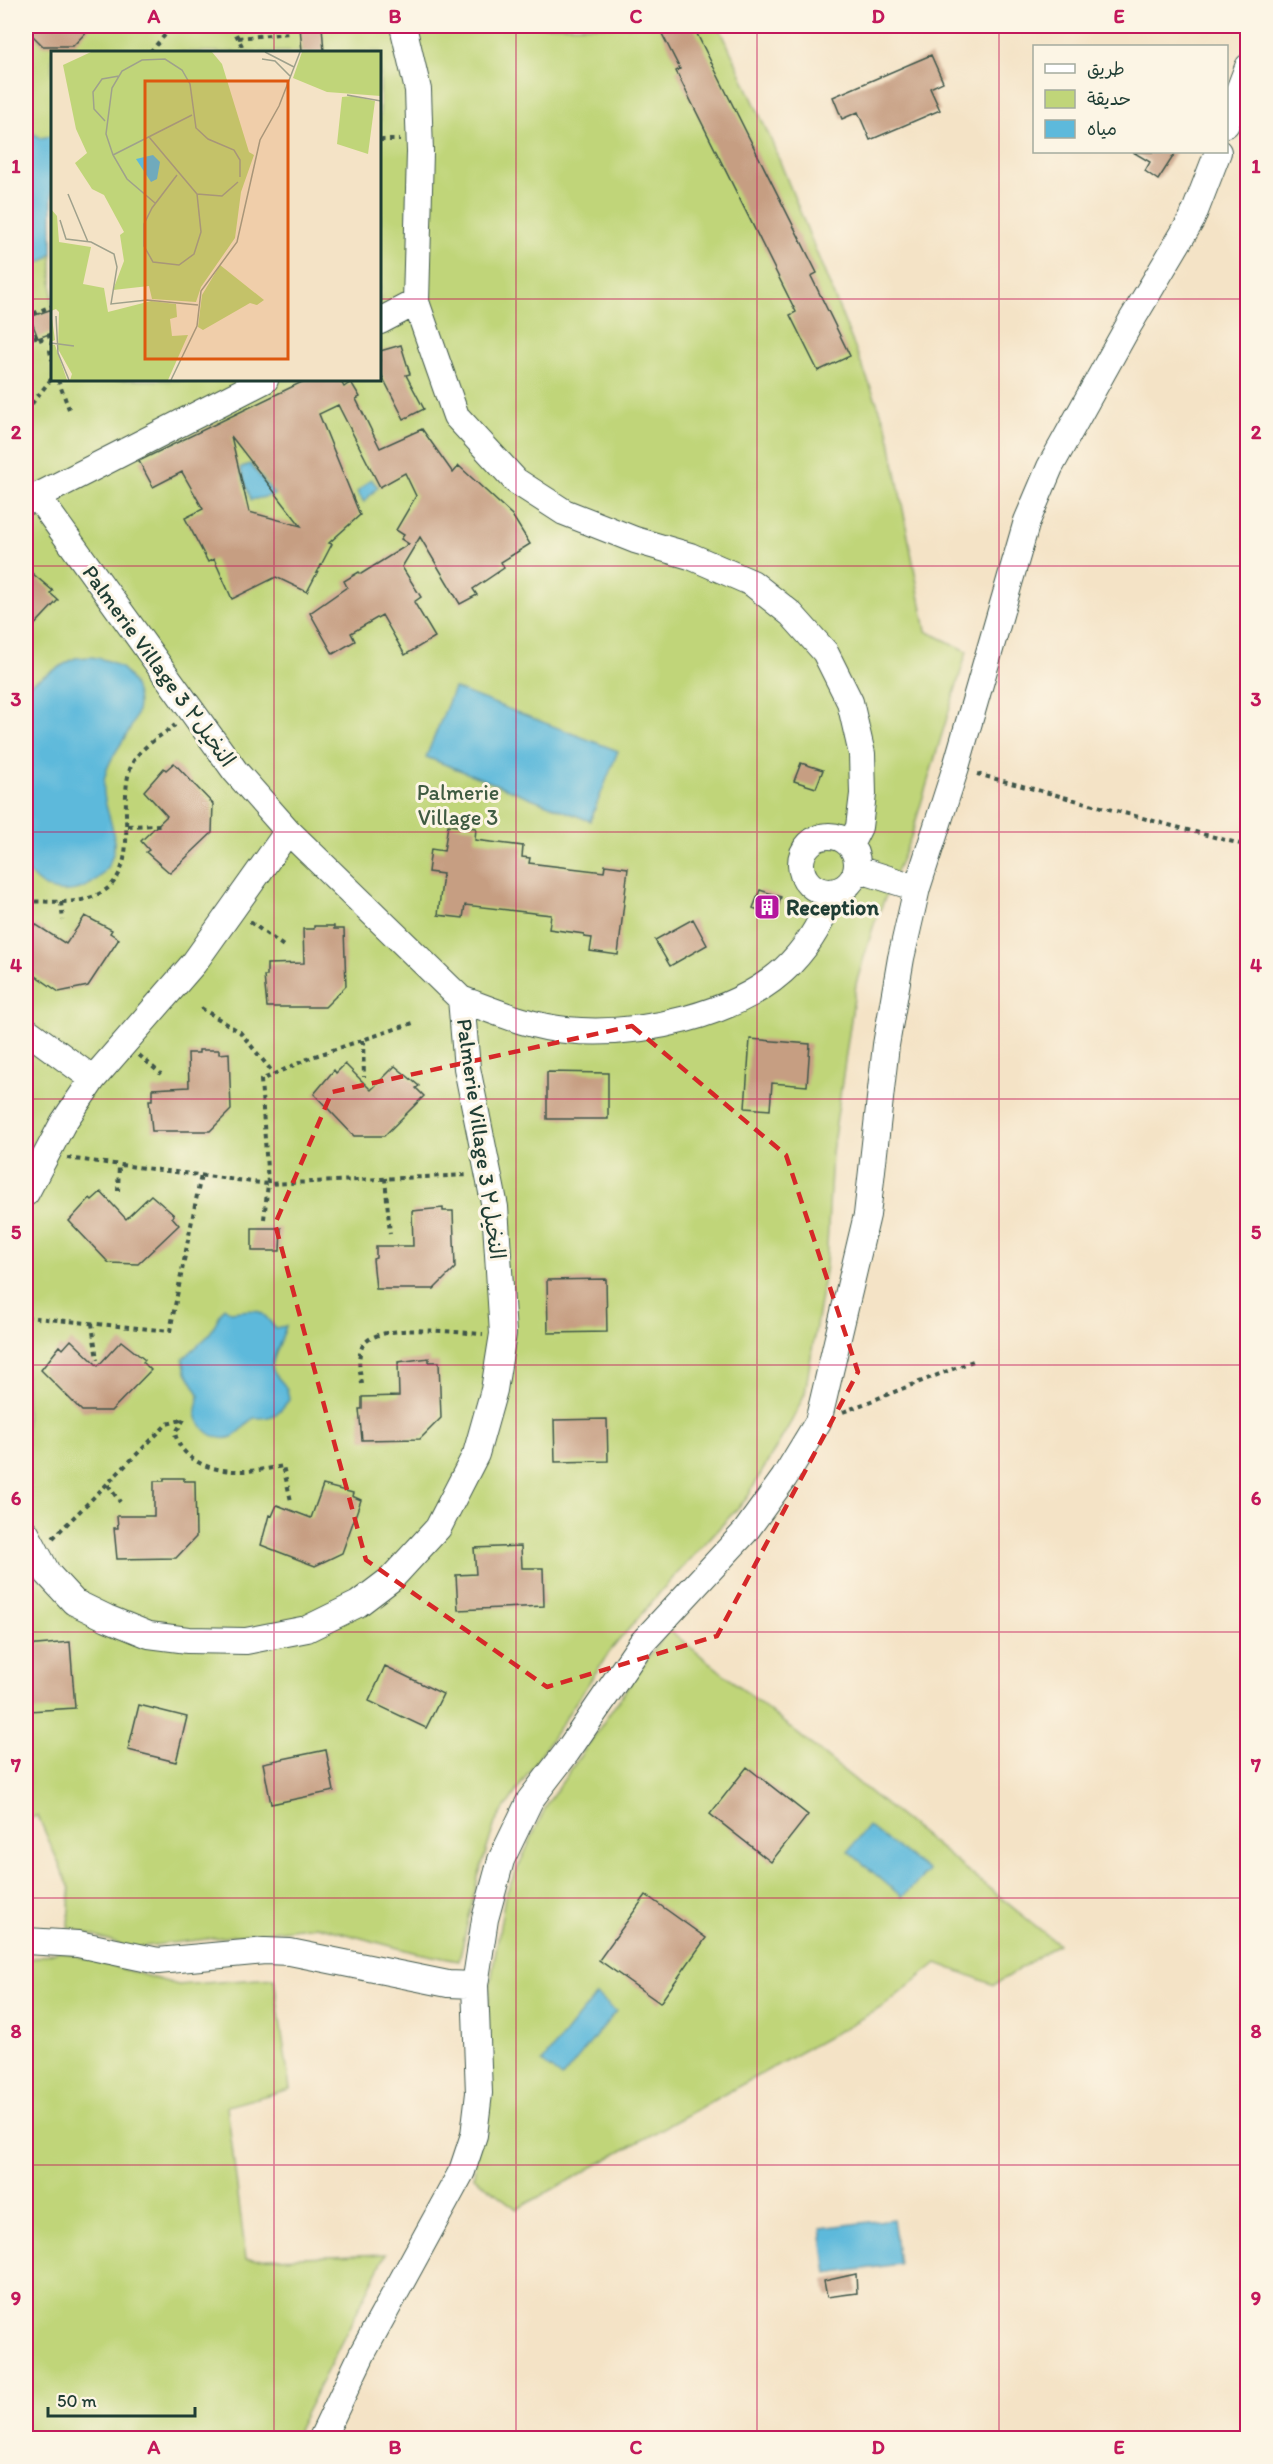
<svg xmlns="http://www.w3.org/2000/svg" width="1273" height="2464" font-family="Itim,'Playpen Sans Arabic',sans-serif">
	<style>
		.green { fill: #c0d579; stroke: #708956; stroke-width: 1.5; fill-rule: evenodd }
		.water { fill: #5db9db; stroke: #3e7b88; stroke-width: 1.5 }
		.building { fill: #c69e82; fill-rule: evenodd }
		.lines { fill: none; stroke-linecap: round; stroke-linejoin: round }
		.minor-casing { stroke: #3f564a; stroke-width: 28 }
		.path { stroke: #3f564a; stroke-width: 4; stroke-dasharray: 4.5 4.5; stroke-linecap: butt }
		.minor { stroke: #fff; stroke-width: 26 }
		.marked { fill: none; stroke: #d62828; stroke-width: 4.5; stroke-dasharray: 12 8; stroke-linejoin: round }
		.grid { fill: none; stroke: #c2185b; stroke-width: 1.5; stroke-opacity: 0.55 }
		.labels { text-anchor: middle; dominant-baseline: central; stroke-width: 6; stroke-linejoin: round; paint-order: stroke }
		.street-label { font-size: 22px; fill: #1f3d34; stroke: #fcf5e5 }
		.park-label { font-size: 22px; fill: #3f5b42; stroke: #fcf5e5 }
		.poi-label { font-size: 22px; font-weight: bold; fill: #1f3d34; stroke: #fcf5e5; text-anchor: start }
		.inset-road { fill: none; stroke: #9fa18c; stroke-width: 1.5 }
		.view { fill: #de580e; fill-opacity: 0.15; stroke: #de580e; stroke-width: 3 }
		.inset-edge { fill: none; stroke: #1f3d34; stroke-width: 3 }
		.neatline { fill: none; stroke: #c2185b; stroke-width: 2 }
		.grid-label { font-size: 20px; text-anchor: middle; font-weight: bold; fill: #c2185b }
	</style>
	<rect width="100%" height="100%" fill="#fcf5e5"/>
	<filter id="ink" filterUnits="userSpaceOnUse"><feTurbulence type="fractalNoise" baseFrequency=".0167" numOctaves="2"/><feDisplacementMap in="SourceGraphic" scale="12" xChannelSelector="R" yChannelSelector="G"/><feConvolveMatrix kernelMatrix="1 2 1 2 8 2 1 2 1" color-interpolation-filters="sRGB"/></filter>
	<filter id="wash" filterUnits="userSpaceOnUse"><feTurbulence type="fractalNoise" baseFrequency=".008" numOctaves="4" result="noise"/><feDisplacementMap in="SourceGraphic" scale="24" xChannelSelector="R" yChannelSelector="G"/><feGaussianBlur stdDeviation="1.35" result="paint"/><feColorMatrix in="noise" values="0 0 0 0 0 0 0 0 0 0 0 0 0 0 0 0 0 1.4 0 .05"/><feComposite in="paint" operator="in"/></filter>
	<g filter="url(#wash)">
		<rect width="100%" height="100%" fill="#f4e3c6"/>
		<path class="green" d="M26 26H719L772 142 888 430 926 631 967 651 911 837 874 924 856 984 832 1152 826 1265 805 1393 794 1417 746 1499 661 1591 610 1651 495 1823 478 1877 459 1961 413 1952 317 1926 129 1948 68 1927 70 1889 38 1816 26 1818ZM52 52H380V380H52Z
			M668 1629 1058 1944 994 1985 937 1963 884 2006 517 2209 474 2177 490 1987 505 1896 547 1804Z
			M60 1951 178 1985 274 1978 290 2089 227 2106 246 2259 386 2254 293 2438H26V1960Z"/>
		<path class="water" d="M33 133 40 138 52 136V253C45 262 38 265 26 263V145Z
			M250 464 275 495 251 500 240 468Z
			M371 479 378 487 364 502 357 492Z
			M91 657C108 659 124 665 132 682 154 722 108 745 104 782 101 807 119 829 113 854 101 895 47 906 26 868V686L75 658Z
			M454 688 618 751 590 821 426 757Z
			M224 1307 231 1312C254 1310 259 1305 275 1328L286 1326C284 1334 271 1363 272 1367 275 1381 288 1380 289 1400 278 1414 274 1419 254 1418 246 1423 241 1433 232 1437 217 1443 198 1429 196 1413 195 1407 199 1401 199 1394L186 1372 183 1359 209 1335Z
			M868 1826 929 1871 902 1897 848 1851Z
			M596 1995 616 2011 562 2078 542 2062Z
			M893 2219 899 2264 827 2274 821 2228Z"/>
		<g id="blocks">
			<path class="building" d="M26 26H92L73 46H43L26 29Z
				M300 26H322L324 52H302Z
				M658 26H693L817 273 811 276 850 356 818 371 790 315 796 312 676 71 680 69Z
				M931 55 943 82 930 88 940 110 870 140 858 112 842 119 833 97Z
				M1133 152H1176L1158 180 1145 171 1150 162Z
				M52 309V333L38 338 30 317Z
				M401 345 410 374 406 375 424 409 404 419 380 372V351Z
				M306 380H340L344 387 351 382 360 397 356 399 380 448 422 429 453 473 459 466 512 515 530 544 501 562 504 568 473 589 477 595 460 604 420 537 402 567 421 597 414 602 435 637 405 655 382 615 351 633 355 641 333 654 310 613 347 587 344 581 359 572 361 574 409 544 401 539 404 535 396 530 416 496 405 473 380 487 338 405 319 414 360 515 329 543 332 544 307 592 276 577 232 599 214 559 208 562 185 518 203 509 182 472 153 487 139 461ZM231 436 301 526 249 512Z
				M26 568 53 591 50 593 58 600 26 634Z
				M174 763 213 804 212 833 170 873 146 852 149 850 141 841 167 816 144 791 164 768 166 770Z
				M801 763 823 770 816 788 794 781Z
				M448 825 476 828 475 840 523 846 522 857 530 858 529 863 604 872 605 865 628 868 618 955 590 951 592 938 584 937V934L549 929 551 915 465 905 463 918 438 915 443 874 428 872 431 849 444 851Z
				M760 890 781 897 775 916 753 908Z
				M85 916 112 930 110 933 119 939 88 986 59 992 26 969V939L35 924 66 944Z
				M693 919 707 945 670 966 655 940Z
				M314 926H334V929H344L346 986 325 1007H267L264 976H267V964L304 963 303 929H314Z
				M750 1039 810 1044 807 1086 772 1083 770 1110 745 1108Z
				M199 1050H219V1054L229 1053 231 1110 210 1131H152L149 1100H152V1089L189 1087 188 1053H199Z
				M345 1064 371 1090 395 1066 419 1086 416 1088 424 1096 384 1136H354L314 1094 334 1070 336 1073Z
				M547 1072 608 1073V1119H547Z
				M101 1192 126 1219 151 1195 174 1215 172 1217 179 1225 138 1264 109 1263 69 1221 90 1198 92 1200Z
				M443 1208V1211H453L455 1268 434 1289H376L373 1259 376 1258V1246H413L412 1211Z
				M252 1228H281L280 1251H252Z
				M606 1279 607 1332 548 1333 547 1280Z
				M71 1340 98 1366 121 1341 145 1360 143 1362 151 1370 111 1411H82L41 1370 60 1346 63 1349Z
				M429 1358V1362H439L441 1418 420 1439 362 1440 359 1409H362V1397L399 1396 398 1362Z
				M607 1419 608 1461 555 1462 554 1420Z
				M164 1478H184V1481H195L196 1537 176 1558 117 1559 114 1528H118L117 1516H154V1481H164Z
				M323 1485 353 1493 352 1496 361 1500 342 1553 315 1566 261 1545 269 1515 272 1516 277 1505 311 1518Z
				M521 1546 522 1568H543L544 1606 458 1610 456 1575 476 1574 474 1548Z
				M70 1642 75 1708 29 1711 26 1646Z
				M385 1666 443 1694 426 1728 369 1701Z
				M139 1705 187 1717 176 1762 128 1750Z
				M326 1750 334 1791 271 1804 263 1763Z
				M747 1767 808 1815 771 1862 710 1814Z
				M646 1895 706 1938 660 2003 599 1960Z
				M856 2274 857 2293 827 2297 824 2281Z"/>
		</g>
	</g>
	<g filter="url(#ink)">
		<use href="#blocks" fill-opacity="0" stroke="#3f564a" stroke-width="1.5"/>
		<g class="lines">
			<g class="minor-casing">
				<path id="minor" d="M403 26 418 90 420 152 416 302 456 416 516 481 564 512 635 540 690 556 752 583 791 614 825 652 850 702 862 754 863 794 859 827 850 845
					M1226 124 1248 67
					M380 321 416 302
					M37 496 235 771 288 831 461 999C494 1011 531 1027 566 1030 637 1037 740 1016 791 963 811 942 824 919 832 892
					M26 502 265 380
					M801 864a28 28 0 1 1 56 0a28 28 0 1 1-56 0Z
					M857 869 917 888
					M26 1030 93 1079
					M26 1193 63 1123 93 1079 194 963 288 831
					M26 1533 48 1574 74 1602 107 1618 149 1635 188 1640 246 1641 307 1629 358 1604 391 1579 438 1528 476 1454 494 1390 503 1334 495 1207 467 1068 461 999
					M26 1941 78 1944 158 1961 265 1951 290 1952 448 1984 475 1985
					M322 2438 363 2352 462 2171 474 2135 479 2093 475 1985 485 1919 501 1860 530 1800 567 1752 641 1644 745 1532 784 1478 818 1422 867 1215 886 1045 901 958 917 888 956 767 1027 521 1050 467 1130 323 1192 219 1218 152"/>
			</g>
			<path class="path" d="M232 26 245 52
				M238 38 289 33
				M150 52 173 26
				M380 140H400
				M26 324 30 322 27 316 52 306
				M26 338 35 335 37 341 52 335
				M52 341 50 351 52 360
				M58 380 69 409
				M26 411 52 378
				M977 774 1248 846
				M128 826 160 825
				M26 902C46 900 69 905 89 898 147 880 116 810 130 769 136 749 160 737 175 725
				M61 902 63 920
				M250 922 285 947
				M201 1008 240 1032 274 1074
				M363 1040 364 1077
				M139 1055 161 1074
				M67 1158 268 1184 469 1175
				M385 1178 390 1234
				M118 1191 119 1165
				M264 1219 268 1184 261 1080 312 1057 413 1023
				M26 1317 170 1331 201 1175
				M92 1323 97 1360
				M362 1384C360 1371 357 1359 362 1347 374 1321 458 1333 483 1334
				M843 1412 973 1361
				M184 1419 175 1434C177 1440 180 1447 184 1451 208 1478 253 1472 283 1466L291 1501
				M108 1485 120 1502
				M53 1538 167 1424 185 1419"/>
			<use href="#minor" class="minor"/>
		</g>
	</g>
	<path class="marked" d="M632 1026 786 1155 858 1372 717 1636 547 1687 366 1560 275 1224 332 1092Z"/>
	<path class="grid" d="M274 26V52M516 26V2438M757 26V2438M999 26V2438M26 299H52M380 299H1248M274 380V2438M26 566H1248M26 832H1248M26 1099H1248M26 1365H1248M26 1632H1248M26 1898H1248M26 2165H1248"/>
	<defs>
		<g id="building-square" transform="scale(1.35)"><rect x="-9" y="-9" width="18" height="18" rx="4" fill="#b5179e" stroke="#fcf5e5"/><path d="M-4-6H4V6H1V3H-1V6H-4ZM-2.5-4.3h1.7v1.8h-1.7ZM.8-4.3h1.7v1.8H.8ZM-2.5-1h1.7V.8h-1.7ZM.8-1h1.7V.8H.8Z" fill="#fff"/></g>
	</defs>
	<g fill-rule="evenodd">
		<use href="#building-square" x="767" y="907"/>
	</g>
	<g class="labels">
		<g class="street-label">
			<text transform="translate(159 666) rotate(54)">Palmerie Village 3 النخيل٣</text>
			<text transform="translate(481 1139) rotate(82)">Palmerie Village 3 النخيل٣</text>
		</g>
		<g class="park-label">
			<text x="458" y="792">Palmerie<tspan x="458" dy="25">Village 3</tspan></text>
		</g>
		<g class="poi-label">
			<text x="786" y="907">Reception</text>
		</g>
	</g>
	<g transform="translate(51 51)">
		<rect width="330" height="330" fill="#f4e3c6"/>
		<path d="M40 1H161L171 13 198 101 203 104 190 141 184 187 150 236 145 251 101 248 98 235 62 239 73 210 69 184 73 181 53 144 41 138 24 112 36 102 25 78 12 14ZM251 1H330V45L276 41 242 27ZM301 45 324 50 317 103 286 93 291 46ZM0 158 6 165 8 191 40 196 32 233 53 237 57 261 100 250 125 253 126 266 119 268 121 285 137 284 117 329H19L21 323 7 298 8 261 5 258 0 260 4 289 0 291ZM169 214 213 249 206 254 199 252 152 279 147 276 151 244ZM0 293 4 294 16 329H0Z" fill="#c0d579"/>
		<path d="M102 104 109 111 106 128 100 131 85 108Z" fill="#5db9db"/>
		<path class="inset-road" d="M214 1 243 16M211 8 224 10 239 25M296 44 330 50M54 70 43 58 42 41 51 28 68 25M98 86 146 143 171 145 187 131M62 104 141 64M126 124 101 157 93 173V195L102 211 128 214 143 203 150 181 146 143M17 143 37 191M104 152 76 128 62 104 55 83 61 37 71 20 91 9 114 8 131 19 139 33 145 77 157 88 183 99 189 109V126M9 169 15 188 40 191 63 203 66 216 60 253 96 249 147 254M5 265 7 302 18 329M0 292 23 295M120 329 146 275 150 240 186 191 209 89 228 55 249 1"/>
		<path class="view" d="M94 30H237V308H94Z"/>
		<rect width="330" height="330" class="inset-edge"/>
	</g>
	<rect width="1273" height="2464" fill="none" stroke="#fcf5e5" stroke-width="66"/>
	<rect x="1033" y="45" width="195" height="108" fill="#fcf5e5" stroke="#a4ab9e" stroke-width="1.5"/>
	<rect x="1045" y="64" width="30" height="9" fill="#ffffff" stroke="#a4ab9e" stroke-width="1.5"/>
	<text x="1087" y="75" font-size="18" fill="#1f3d34">طريق</text>
	<rect x="1045" y="90" width="30" height="18" fill="#c0d579" stroke="#a4ab9e" stroke-width="1.5"/>
	<text x="1087" y="105" font-size="18" fill="#1f3d34">حديقة</text>
	<rect x="1045" y="120" width="30" height="18" fill="#5db9db" stroke="#a4ab9e" stroke-width="1.5"/>
	<text x="1087" y="135" font-size="18" fill="#1f3d34">مياه</text>
	<path d="M48 2407v9h147v-9" fill="none" stroke="#1f3d34" stroke-width="3"/>
	<text x="57" y="2407" font-size="18" fill="#1f3d34" stroke="#fcf5e5" stroke-width="4.5" paint-order="stroke">50 m</text>
	<rect x="33" y="33" width="1207" height="2398" class="neatline"/>
	<g class="grid-label">
		<text x="154" y="23">A</text>
		<text x="395" y="23">B</text>
		<text x="636" y="23">C</text>
		<text x="878" y="23">D</text>
		<text x="1119" y="23">E</text>
		<text x="16" y="173">1</text>
		<text x="1256" y="173">1</text>
		<text x="16" y="439">2</text>
		<text x="1256" y="439">2</text>
		<text x="16" y="706">3</text>
		<text x="1256" y="706">3</text>
		<text x="16" y="972">4</text>
		<text x="1256" y="972">4</text>
		<text x="16" y="1239">5</text>
		<text x="1256" y="1239">5</text>
		<text x="16" y="1505">6</text>
		<text x="1256" y="1505">6</text>
		<text x="16" y="1772">7</text>
		<text x="1256" y="1772">7</text>
		<text x="16" y="2038">8</text>
		<text x="1256" y="2038">8</text>
		<text x="16" y="2305">9</text>
		<text x="1256" y="2305">9</text>
		<text x="154" y="2454">A</text>
		<text x="395" y="2454">B</text>
		<text x="636" y="2454">C</text>
		<text x="878" y="2454">D</text>
		<text x="1119" y="2454">E</text>
	</g>
</svg>
